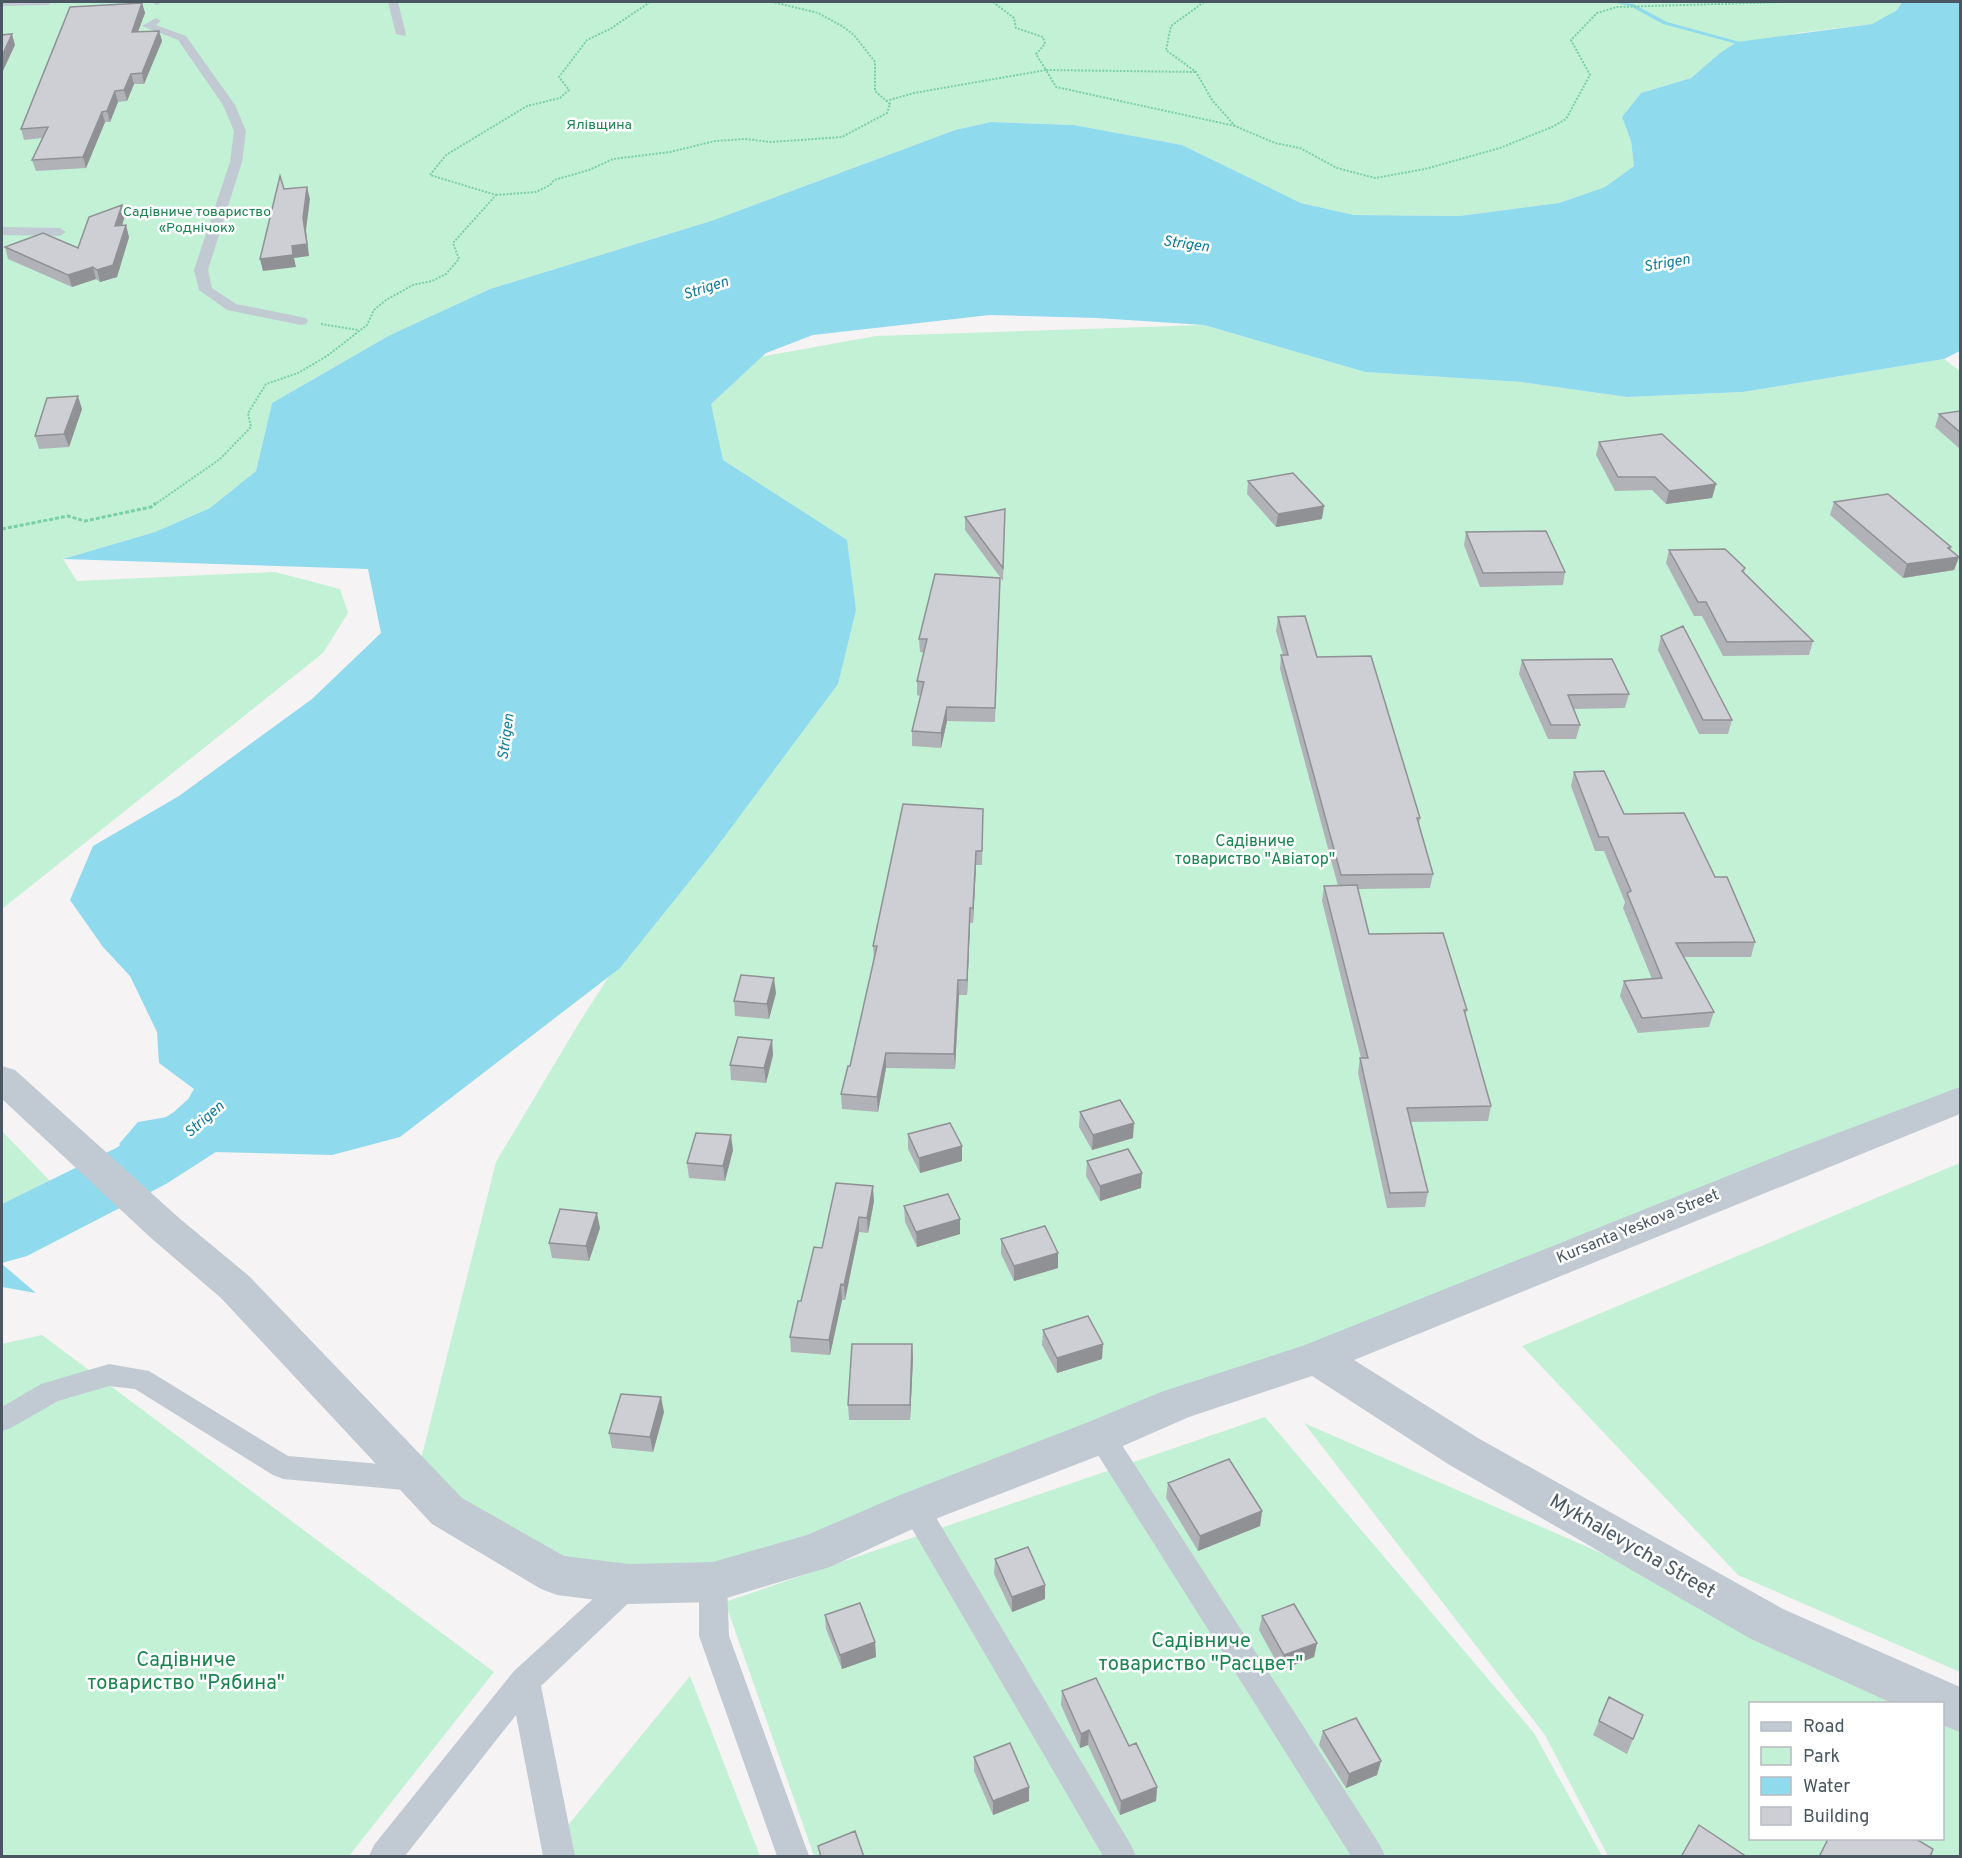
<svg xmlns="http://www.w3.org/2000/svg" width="1962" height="1858" font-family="Overpass,sans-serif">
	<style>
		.green { fill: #c3f1d5; fill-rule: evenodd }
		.water { fill: #90daee }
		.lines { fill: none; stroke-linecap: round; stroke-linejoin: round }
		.stream { fill: #90daee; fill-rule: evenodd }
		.river { fill: #90daee; fill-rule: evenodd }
		.path-far1 { stroke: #7ad0a6; stroke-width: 2; stroke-dasharray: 2 1.5; stroke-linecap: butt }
		.path { stroke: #7ad0a6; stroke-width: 3; stroke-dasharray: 4 2; stroke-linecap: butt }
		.service { fill: #c1cad2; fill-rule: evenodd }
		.tertiary { fill: #c1cad2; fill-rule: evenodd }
		.wall { fill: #b0b2b7 }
		.shaded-wall { fill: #909195 }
		.building { fill: #cdcfd5; stroke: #909195; stroke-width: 1.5 }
		.labels { text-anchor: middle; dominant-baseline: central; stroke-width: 5; stroke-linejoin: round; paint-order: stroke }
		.far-park-label { font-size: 14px; fill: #17864f; stroke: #fff }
		.far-water-label { font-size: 15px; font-style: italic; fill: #0c7c9b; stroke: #fff }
		.park-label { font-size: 16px; fill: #17864f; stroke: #fff }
		.street-label { font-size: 16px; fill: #4a5661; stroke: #fff }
		.near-street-label { font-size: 20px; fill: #4a5661; stroke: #fff }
		.near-park-label { font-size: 20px; fill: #17864f; stroke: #fff }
	</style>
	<rect width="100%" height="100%" fill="#f5f3f3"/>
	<path class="green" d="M2 2H1902L1897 10 1872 24 1798 33 1720 53 1691 78 1641 93 1622 117 1631 141 1634 166 1605 187 1559 203 1459 216 1354 215 1301 203 1182 145 1074 125 991 122 955 130 714 220 490 289 390 335 272 403 256 471 210 508 155 532 63 559 77 581 275 572 340 589 348 613 323 653 2 909Z
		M1204 325 1365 372 1521 382 1627 397 1743 392 1944 359 1960 371V1100L713 1582 557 1575 416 1479 496 1162 579 1023 788 696 684 425 737 361 876 336Z
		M2 1131 50 1181 2 1204Z
		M1960 1163V1672L1738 1575 1522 1346Z
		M42 1335 494 1672 349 1856H2V1344Z
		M1265 1417 1534 1733 1602 1856H814L725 1602Z
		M1304 1423 1960 1710V1856H1608L1545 1735ZM1750 1704H1942V1838H1750Z
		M690 1676 760 1856H543Z"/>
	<path class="water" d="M1902 2H1960V351L1944 359 1743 392 1627 397 1521 382 1365 372 1204 325 1097 318 990 315 813 335 766 353 711 404 723 460 847 540 856 610 838 684 713 852 620 968 400 1137 332 1155 213 1152 156 1181 119 1144 138 1122 179 1115 194 1089 159 1063 157 1032 130 976 103 947 70 900 93 846 179 796 312 699 381 633 368 569 63 559 155 532 210 508 256 471 272 403 390 335 490 289 714 220 955 130 991 122 1074 125 1182 145 1301 203 1354 215 1459 216 1559 203 1605 187 1634 166 1631 141 1622 117 1641 93 1691 78 1720 53 1737 42 1872 24 1897 10Z
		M2 1264 36 1293 2 1287Z"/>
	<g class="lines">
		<path class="stream" d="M1612 2 1633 4 1667 22 1740 42 1737 44 1663 24 1630 6Z"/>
		<path class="river" d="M211 1092 235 1100 245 1117 235 1134 222 1148 166 1184 27 1256 2 1263V1204L116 1148 174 1112 187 1100Z"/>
		<path class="path-far1" d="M993 2 1014 18 1016 28 1043 37 1045 44 1036 54 1046 70 1196 72
			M1204 2 1171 26 1166 50 1196 72 1212 100 1235 126 1275 143 1300 148 1337 168 1375 178 1425 169 1500 148 1552 127 1566 119 1590 75 1571 40 1597 13 1617 7 1783 2
			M886 101 914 93 1046 70 1056 87 1235 126
			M496 195 536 192 550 185 554 180 589 170 613 159 670 152 715 141 745 139 771 142 842 137 887 113 890 104 875 91V62L854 35 842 26 818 13 773 2
			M321 324 358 330
			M154 505 220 459 251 427 248 413 266 384 298 373 327 356 367 325 374 310 386 300 413 285 432 281 446 274 459 259 453 243 496 195 430 175 446 155 527 106 560 98 569 90 559 77 587 40 610 29 650 2"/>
		<path class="path" d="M2 529 68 516 85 521 151 507 156 503"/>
		<path class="service" d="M2 2H53L48 5 2 6Z
			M150 2H162L157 5Z
			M388 2H398L406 34 405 36 396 34Z
			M156 18 161 21 156 25 186 36 235 105 246 131 242 162 208 270 212 288 236 304 306 318 308 321 306 324 301 325 227 310 199 290 194 270 230 162 234 131 223 105 178 40 142 26Z
			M2 227 60 228 66 232 60 236 2 235Z
			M109 1364 149 1371 288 1456 415 1467 425 1471 429 1479 425 1487 415 1491 283 1479 273 1475 135 1389 109 1386 58 1401 11 1428 2 1431V1407L41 1384Z
			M1101 1425 1111 1428 1380 1845 1385 1856H1351L1091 1444 1088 1436 1091 1428Z
			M915 1496 925 1499 1131 1845 1136 1856H1103L905 1517 901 1508 905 1499Z
			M713 1569 723 1573 727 1582 729 1636 809 1856H777L699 1636V1582L703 1573Z
			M629 1571 639 1575 643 1584 639 1593 541 1686 575 1856H543L516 1715 405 1856H369L374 1845 514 1671 619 1575Z"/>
		<path class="tertiary" d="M2 1066 15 1070 179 1218 249 1276 462 1498 564 1556 629 1564 713 1562 807 1535 900 1495 1086 1423 1161 1392 1305 1345 1795 1149 1960 1087V1114L1354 1360 1478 1438 1783 1609 1960 1687V1732L1942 1725V1704H1894L1751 1639 1448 1464 1312 1376 1189 1417 1116 1449 930 1521 830 1567 713 1602 629 1604 557 1595 541 1589 432 1524 221 1298 151 1238 2 1099Z"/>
	</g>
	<path class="wall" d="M142 3 145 13 138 32 159 31 162 41 144 84H134L127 101 118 102 110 122H105L86 168 36 171 32 160 43 138 24 140 21 129Z
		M125 216 122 225 129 237 117 277 100 282 96 279 72 287 8 259 5 247 78 248Z
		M82 409 69 447 39 449 35 436Z
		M1960 411V449L1935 427 1939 414Z
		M1599 442 1716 484 1712 498 1666 504 1652 490 1615 491 1596 455Z
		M1248 481 1322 519 1276 527 1247 494Z
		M1834 502 1950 550 1959 557 1954 570 1903 578 1830 515Z
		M1005 509 1003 581 965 530V517Z
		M1466 532 1565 572 1563 585 1480 587 1464 545Z
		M1669 550 1745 568 1744 572 1813 641 1809 655 1723 656 1702 616H1694L1666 563Z
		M1000 591 995 722 947 721 941 748 912 746V731L920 696 917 695V681L924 653 920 652 919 639Z
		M1278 617 1317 657 1420 818 1419 824 1433 874 1430 888 1358 889 1369 934 1467 1010 1465 1016 1491 1106 1488 1121 1410 1122 1428 1192 1425 1207 1387 1208 1358 1073 1360 1058H1361L1322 901 1324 886H1338L1280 669 1281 655H1283L1276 631Z
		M1661 636 1732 720 1728 734H1699L1658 650Z
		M1522 660 1629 694 1625 708 1573 709 1580 725 1576 739H1548L1519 674Z
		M1574 772 1624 814 1715 877 1755 942 1751 957H1684L1714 1012 1709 1027 1638 1033 1620 996 1624 981 1652 979 1623 908 1625 902 1604 851H1595L1571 786Z
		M983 824 982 865H976L973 923H970L967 995H959L955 1069 886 1068 878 1112 842 1109 841 1094 850 1066 874 959 873 946Z
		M776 993 769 1019 735 1016 734 1001Z
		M772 1040 773 1055 766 1083 731 1080 730 1065Z
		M1080 1112 1133 1138 1092 1150 1079 1127Z
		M908 1134 962 1146V1161L920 1173 908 1149Z
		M733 1150 725 1181 689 1178 687 1163Z
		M1087 1161 1141 1188 1100 1201 1086 1176Z
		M874 1201 868 1233 859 1232 845 1300H842L830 1355 791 1352 790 1337 801 1301 822 1248Z
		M904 1206 960 1219V1234L917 1247 905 1222Z
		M600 1228 589 1261 552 1258 549 1243Z
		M1001 1239 1058 1268 1014 1281 1001 1254Z
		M1043 1330 1102 1359 1057 1373 1042 1345Z
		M912 1344 913 1359 910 1420H849L848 1405Z
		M664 1412 653 1452 612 1448 609 1433Z
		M1168 1483 1262 1511 1260 1526 1198 1551 1166 1498Z
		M995 1559 1045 1599 1012 1612 994 1574Z
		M825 1615 875 1642 876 1657 842 1669 826 1629Z
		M1262 1616 1317 1643 1314 1657 1281 1670 1259 1630Z
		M1062 1691 1129 1746 1157 1787 1156 1801 1120 1815 1088 1745 1080 1748 1061 1705Z
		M1643 1715 1627 1754 1593 1735 1599 1721Z
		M1323 1731 1381 1761 1377 1775 1346 1788 1319 1745Z
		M974 1757 1029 1787V1801L993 1815 974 1771Z"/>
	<path class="shaded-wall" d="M142 3 145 13 134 42 132 32Z
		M159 31 162 41 144 84 142 73Z
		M12 34 15 45 2 73V56Z
		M131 74 134 84 127 101 124 90Z
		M115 91 118 102 110 122 107 111Z
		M102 112 105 122 86 168 83 157Z
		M307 187 310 199 306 230 309 256 294 258 296 267 263 271 260 259 292 246 303 218Z
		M122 205 125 216 118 237 115 226Z
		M126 225 129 237 117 277 100 282 97 270Z
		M93 267 96 279 72 287 68 275Z
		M78 396 82 409 69 447 64 434Z
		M1716 484 1712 498 1666 504 1669 491Z
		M1324 506 1322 519 1276 527 1278 514Z
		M1951 547 1947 559 1959 557 1954 570 1903 578 1907 564 1948 548Z
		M947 707V721L941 748V733Z
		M976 851V865L973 923V908Z
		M970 908V923L967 995V980Z
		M774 978 776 993 769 1019 767 1004Z
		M958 980 959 995 955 1069 954 1054Z
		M772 1040 773 1055 766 1083 764 1068Z
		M886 1053V1068L878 1112 877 1097Z
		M1134 1123 1133 1138 1092 1150 1093 1135Z
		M731 1135 733 1150 725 1181 723 1166Z
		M962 1146V1161L920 1173 919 1158Z
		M1142 1173 1141 1188 1100 1201V1186Z
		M873 1186 874 1201 868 1233 867 1218Z
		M597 1213 600 1228 589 1261 586 1246Z
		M859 1217V1232L845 1300 844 1285Z
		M960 1219V1234L917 1247 916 1232Z
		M1058 1253V1268L1014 1281V1266Z
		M841 1284 842 1300 830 1355 829 1340Z
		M912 1344 913 1359 910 1420V1405Z
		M1103 1344 1102 1359 1057 1373V1358Z
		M661 1397 664 1412 653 1452 650 1437Z
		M1262 1511 1260 1526 1198 1551 1200 1536Z
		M1045 1585V1599L1012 1612V1597Z
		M875 1642 876 1657 842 1669 840 1655Z
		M1317 1643 1314 1657 1281 1670 1284 1655Z
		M1089 1730 1088 1745 1080 1748 1081 1734Z
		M1381 1761 1377 1775 1346 1788 1349 1774Z
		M1029 1787V1801L993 1815V1801Z
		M1157 1787 1156 1801 1120 1815 1121 1801Z"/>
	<path class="building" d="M142 3 132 32 159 31 142 73 131 74 124 90 115 91 107 111 102 112 83 157 32 160 48 127 21 129 70 7Z
		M12 34 2 56V35Z
		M280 176 284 189 307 187 303 218 307 244 292 246 293 255 260 259Z
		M122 205 115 226 126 225 113 265 97 270 93 267 68 275 5 247 43 233 78 248 89 217Z
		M78 396 64 434 35 436 47 398Z
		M1960 411V432L1939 414Z
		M1662 434 1716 484 1669 491 1655 477H1618L1599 442Z
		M1293 473 1324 506 1278 514 1248 481Z
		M1888 494 1951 547 1948 548 1959 557 1907 564 1834 502Z
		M1005 509 1003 568 965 517Z
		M1546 531 1565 572 1483 573 1466 532Z
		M1725 549 1745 568 1742 571 1813 641 1727 642 1706 602H1698L1669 550Z
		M935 574 1000 578 995 708 947 707 941 733 912 731 924 682 917 681 927 639H919Z
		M1305 616 1317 657 1371 656 1420 818H1417L1433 874 1341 875 1281 655H1288L1278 617Z
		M1683 626 1732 720H1703L1661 636Z
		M1612 659 1629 694 1568 695 1580 725H1551L1522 660Z
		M1604 771 1624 814 1684 813 1715 877H1727L1755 942 1676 943 1714 1012 1642 1018 1624 981 1662 978 1627 893 1631 891 1608 837H1599L1574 772Z
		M903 804 983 809 982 851H976L973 908H970L967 980H958L954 1054 886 1053 877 1097 841 1094 848 1066H850L877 946H873Z
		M1357 885 1369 934 1443 933 1467 1010H1464L1491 1106 1407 1108 1428 1192 1390 1193 1360 1058H1368L1324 886Z
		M741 975 774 978 767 1004 734 1001Z
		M738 1037 772 1040 764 1068 730 1065Z
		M1120 1100 1134 1123 1093 1135 1080 1112Z
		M950 1123 962 1146 919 1158 908 1134Z
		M696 1133 731 1135 723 1166 687 1163Z
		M1128 1149 1142 1173 1100 1186 1087 1161Z
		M836 1183 873 1186 867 1218 859 1217 844 1285 841 1284 829 1340 790 1337 798 1301H801L814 1247 822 1248Z
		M948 1194 960 1219 916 1232 904 1206Z
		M560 1209 597 1213 586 1246 549 1243Z
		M1045 1226 1058 1253 1014 1266 1001 1239Z
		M1088 1316 1103 1344 1057 1358 1043 1330Z
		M852 1344H912L910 1405H848Z
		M621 1394 661 1397 650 1437 609 1433Z
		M1229 1459 1262 1511 1200 1536 1168 1483Z
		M1028 1547 1045 1585 1012 1597 995 1559Z
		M860 1603 875 1642 840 1655 825 1615Z
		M1294 1604 1317 1643 1284 1655 1262 1616Z
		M1096 1678 1129 1746 1136 1743 1157 1787 1121 1801 1089 1730 1081 1734 1062 1691Z
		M1609 1697 1643 1715 1633 1739 1599 1721Z
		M1356 1718 1381 1761 1349 1774 1323 1731Z
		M1010 1743 1029 1787 993 1801 974 1757Z
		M1699 1825 1747 1857H1681Z
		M855 1831 864 1857H821L818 1846Z
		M1828 1839H1916L1933 1849 1930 1857H1819Z"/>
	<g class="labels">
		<g class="far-park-label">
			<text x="599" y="125">Ялівщина</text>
			<text x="197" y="212">Садівниче товариство<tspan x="197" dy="16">«Роднічок»</tspan></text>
		</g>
		<g class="far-water-label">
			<text transform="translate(1186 245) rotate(8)">Strigen</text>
			<text transform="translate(1667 264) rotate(-10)">Strigen</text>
			<text transform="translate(706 289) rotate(-18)">Strigen</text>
			<text transform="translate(507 737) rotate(-82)">Strigen</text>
			<text transform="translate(205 1120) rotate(-41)">Strigen</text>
		</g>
		<g class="park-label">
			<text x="1255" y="842">Садівниче<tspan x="1255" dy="18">товариство "Авіатор"</tspan></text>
		</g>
		<g class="street-label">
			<text transform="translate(1638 1227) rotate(-22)">Kursanta Yeskova Street</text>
		</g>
		<g class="near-street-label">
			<text transform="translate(1632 1547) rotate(30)">Mykhalevycha Street</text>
		</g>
		<g class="near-park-label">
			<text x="1201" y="1642">Садівниче<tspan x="1201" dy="23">товариство "Расцвет"</tspan></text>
			<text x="186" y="1661">Садівниче<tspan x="186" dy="23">товариство "Рябина"</tspan></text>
		</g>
	</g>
	<rect width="1962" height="1858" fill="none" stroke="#4a5661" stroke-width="6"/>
	<rect x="1749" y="1702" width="195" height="138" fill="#ffffff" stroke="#b7bbc0" stroke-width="1.5"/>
	<rect x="1761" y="1722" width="30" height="9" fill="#c1cad2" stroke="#b7bbc0" stroke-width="1.5"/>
	<text x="1803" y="1732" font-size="18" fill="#4a5661">Road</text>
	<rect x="1761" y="1747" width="30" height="18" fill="#c3f1d5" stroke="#b7bbc0" stroke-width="1.5"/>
	<text x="1803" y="1762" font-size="18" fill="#4a5661">Park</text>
	<rect x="1761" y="1777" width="30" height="18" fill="#90daee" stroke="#b7bbc0" stroke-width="1.5"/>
	<text x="1803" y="1792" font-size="18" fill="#4a5661">Water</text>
	<rect x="1761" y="1807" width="30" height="18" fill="#cdcfd5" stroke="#b7bbc0" stroke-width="1.5"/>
	<text x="1803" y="1822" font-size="18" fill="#4a5661">Building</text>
</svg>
